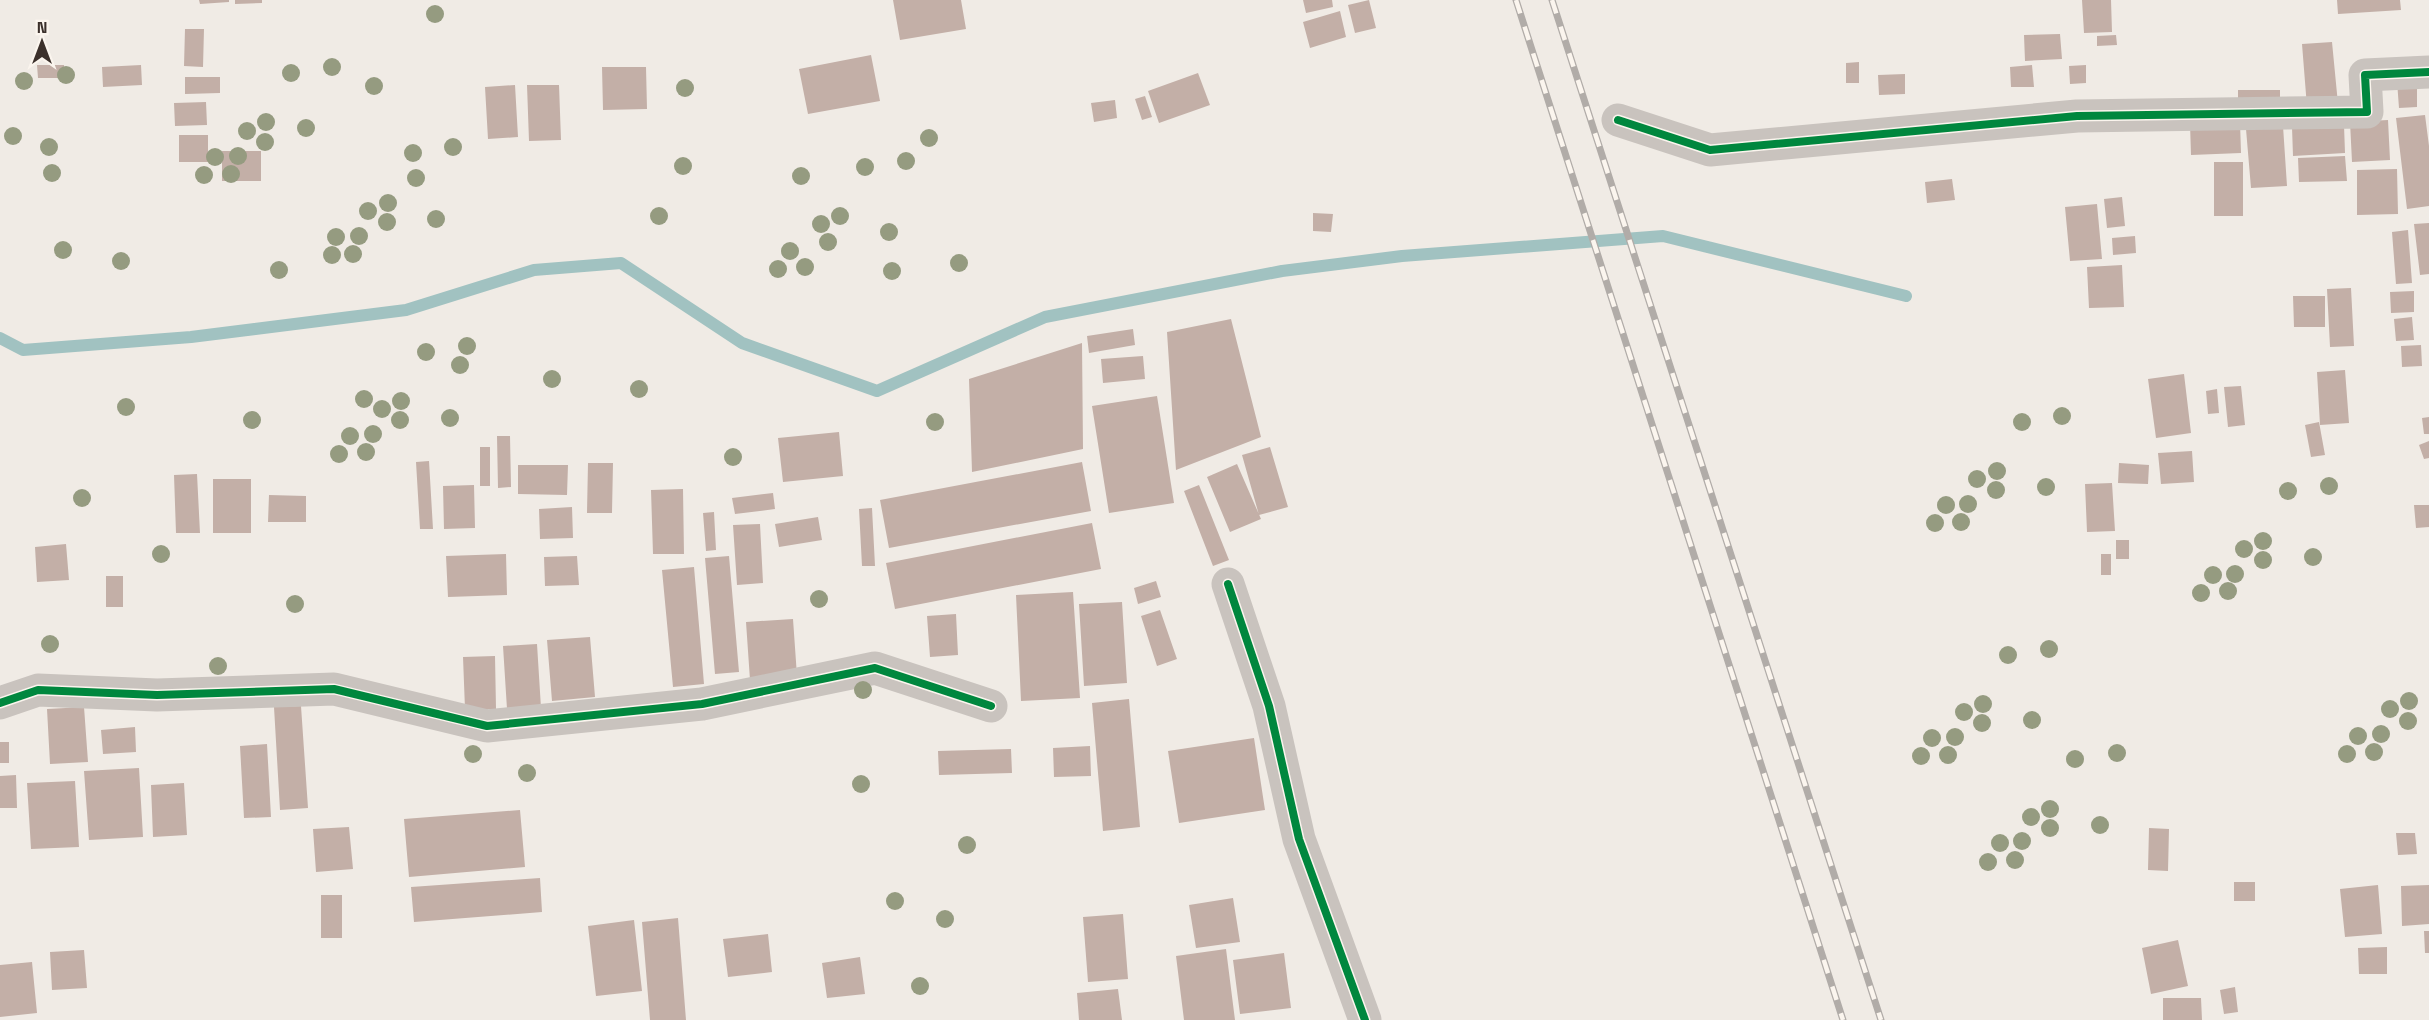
<svg xmlns="http://www.w3.org/2000/svg" width="2429" height="1020" font-family="'Space Grotesk',sans-serif">
	<style>
		.lines { fill: none; stroke-linecap: round; stroke-linejoin: round }
		.stream { stroke: #a1c2c1; stroke-width: 12 }
		.building { fill: #c3afa7 }
		.minor { stroke: #c9c3be; stroke-width: 33 }
		.rail-casing { stroke: #b1aca8; stroke-width: 7 }
		.rail { stroke: #fbf5ee; stroke-width: 4.5; stroke-dasharray: 14; stroke-linecap: butt }
		.cycleway-casing { stroke: #fbf5ee; stroke-width: 11 }
		.cycleway { stroke: #00873e; stroke-width: 8 }
		.tree { fill: #959b80 }
	</style>
	<rect width="100%" height="100%" fill="#f0ebe5"/>
	<g class="lines">
		<path class="stream" d="M0 338 23 350 191 337 406 310 534 270 621 263 742 343 877 391 1045 317 1282 271 1402 256 1663 236 1906 296"/>
	</g>
	<path class="building" d="M199 0H229V2L200 4Z
		M235 0H262V3L235 4Z
		M893 0H961L966 29 900 40Z
		M1303 0H1332L1333 7 1306 13Z
		M1369 0 1376 28 1355 33 1348 5Z
		M2082 0H2111L2112 32 2084 33Z
		M2337 0H2400L2401 10 2338 14Z
		M1340 11 1346 37 1310 48 1303 22Z
		M185 29H204L203 67 184 66Z
		M2060 34 2062 59 2025 61 2024 35Z
		M2116 35 2117 45 2097 46V36Z
		M2332 42 2338 104 2307 107 2302 44Z
		M871 55 880 101 808 114 799 69Z
		M1859 62V83H1846V63Z
		M37 65H64L65 78H38Z
		M141 65 142 85 103 87 102 67Z
		M2032 65 2034 87H2011L2010 67Z
		M2086 65V83L2070 84 2069 66Z
		M602 67H646L647 109 603 110Z
		M1198 73 1210 105 1159 123 1148 91Z
		M1905 74V94L1879 95 1878 75Z
		M185 77H220V93L185 94Z
		M2397 81H2417V107L2399 108Z
		M515 85 518 137 488 139 485 87Z
		M527 85H559L561 140 529 141Z
		M2238 90H2280V109H2238Z
		M1145 96 1152 117 1142 120 1135 99Z
		M1115 100 1117 118 1094 122 1091 103Z
		M206 102 207 125 175 126 174 103Z
		M2425 115 2429 146V206L2407 209 2396 118Z
		M2388 120 2390 160 2352 162 2350 122Z
		M2240 122 2241 153 2191 155 2190 123Z
		M2344 125 2345 153 2293 156 2292 127Z
		M2283 126 2287 186 2251 188 2246 129Z
		M179 135H208V162H179Z
		M222 151H261V181H222Z
		M2345 156 2347 181 2299 182 2298 158Z
		M2214 162H2243V216H2214Z
		M2397 169 2398 214 2357 215V170Z
		M1952 179 1955 200 1927 203 1925 182Z
		M2122 197 2125 226 2107 228 2104 199Z
		M2097 204 2102 259 2070 261 2065 207Z
		M1313 213 1333 214 1331 232 1313 231Z
		M2429 223V274L2420 275 2414 224Z
		M2408 230 2412 283 2396 284 2392 232Z
		M2135 236 2136 253 2113 255 2112 238Z
		M2122 265 2124 307 2089 308 2087 267Z
		M2351 288 2354 346 2330 347 2327 289Z
		M2414 291V312L2391 313 2390 292Z
		M2293 296H2325V327H2294Z
		M2412 317 2414 340 2396 341 2394 319Z
		M1231 319 1261 437 1176 470 1167 332Z
		M1133 329 1135 345 1089 353 1087 336Z
		M1082 343 1083 449 972 472 969 379Z
		M2421 345 2422 366 2402 367 2401 346Z
		M1143 356 1145 379 1103 383 1101 359Z
		M2345 370 2349 423 2320 425 2317 372Z
		M2184 374 2191 433 2156 438 2148 379Z
		M2241 386 2245 425 2228 427 2224 387Z
		M2217 389 2219 413 2208 414 2206 391Z
		M1157 396 1174 503 1109 513 1092 406Z
		M2429 417V434H2424L2422 418Z
		M2319 422 2325 455 2311 457 2305 425Z
		M839 432 843 476 783 482 778 438Z
		M497 436H510L511 487 498 488Z
		M2429 441V458L2424 459 2419 445Z
		M480 447H490V486H480Z
		M1270 447 1288 507 1259 515 1242 455Z
		M2192 451 2194 482 2161 484 2158 453Z
		M429 461 433 529H420L416 462Z
		M1082 462 1091 511 889 548 880 500Z
		M588 463H613L612 513H587Z
		M2119 463 2149 465 2148 484 2118 483Z
		M1237 464 1261 519 1230 532 1207 477Z
		M518 465H568L567 495 518 494Z
		M197 474 200 533H176L174 475Z
		M213 479H251V533H213Z
		M2112 483 2115 531 2087 532 2085 484Z
		M474 485 475 528 444 529 443 486Z
		M1199 485 1229 560 1213 566 1184 491Z
		M683 489 684 554H653L651 490Z
		M773 493 775 509 735 514 732 498Z
		M269 495 306 496V522H268Z
		M2414 505H2429V527L2416 528Z
		M572 507 573 538 540 539 539 509Z
		M872 508 875 566H862L859 509Z
		M714 512 716 550 706 551 703 513Z
		M818 517 822 540 779 547 775 524Z
		M1092 523 1101 569 895 609 886 563Z
		M760 524 763 583 737 585 733 525Z
		M2116 540H2129V559H2116Z
		M66 544 69 580 37 582 35 547Z
		M506 554 507 595 448 597 446 556Z
		M2101 554H2111V575H2101Z
		M577 556 579 585 545 586 544 557Z
		M729 556 739 672 715 674 705 558Z
		M694 567 704 684 673 687 662 570Z
		M106 576H123V607H106Z
		M1156 581 1161 597 1138 604 1134 588Z
		M1073 592 1080 698 1021 701 1016 595Z
		M1122 602 1127 683 1084 686 1079 604Z
		M1160 610 1177 659 1157 666 1141 616Z
		M956 614 958 655 930 657 927 616Z
		M793 619 797 676 750 680 746 622Z
		M590 637 595 697 552 701 547 640Z
		M537 644 541 708 507 709 503 646Z
		M495 656 496 709H465L463 657Z
		M1129 699 1140 827 1103 831 1092 703Z
		M301 706 308 808 280 810 274 707Z
		M84 707 88 762 50 764 47 709Z
		M135 727 136 752 103 754 101 730Z
		M1254 738 1265 810 1179 823 1168 751Z
		M0 742H9V763H0Z
		M267 744 271 817 244 818 240 746Z
		M1090 746 1091 776 1054 777 1053 748Z
		M1011 749 1012 773 939 775 938 751Z
		M139 768 143 837 89 840 84 771Z
		M16 775 17 808H0V776Z
		M75 781 79 847 31 849 27 783Z
		M184 783 187 835 153 837 151 785Z
		M520 810 525 867 409 877 404 819Z
		M349 827 353 869 316 872 313 829Z
		M2149 828 2169 829 2168 871 2148 870Z
		M2396 833H2415L2417 854 2398 855Z
		M540 878 542 912 414 922 411 887Z
		M2234 882H2255V901H2234Z
		M2378 885 2382 934 2345 937 2340 889Z
		M2429 885V924L2402 926 2401 886Z
		M321 895H342V938H321Z
		M1233 898 1240 942 1196 948 1189 905Z
		M1123 914 1128 979 1088 982 1083 917Z
		M678 918 686 1020H650L642 922Z
		M634 920 642 991 596 996 588 926Z
		M2424 931H2429V953H2425Z
		M768 934 772 972 728 977 723 939Z
		M2178 940 2188 986 2151 994 2142 948Z
		M2387 947V974H2359L2358 948Z
		M1226 949 1235 1020H1184L1176 956Z
		M84 950 87 988 52 990 50 952Z
		M1284 953 1291 1008 1240 1014 1233 960Z
		M860 957 865 994 827 998 822 963Z
		M32 962 37 1013 0 1017V965Z
		M2235 987 2238 1012 2224 1014 2220 990Z
		M1118 989 1122 1020H1079L1077 993Z
		M2163 998H2201L2202 1020H2163Z"/>
	<g class="lines">
		<path class="minor" d="M1618 120 1710 150 2077 116 2367 112 2365 75 2429 72
			M1228 584 1269 706 1299 839 1365 1020
			M0 703 38 690 157 695 334 689 487 726 702 704 875 668 991 706"/>
		<g class="rail-casing">
			<path id="rail" d="M1516 0 1843 1020
				M1552 0 1881 1020"/>
		</g>
		<use href="#rail" class="rail"/>
		<g class="cycleway-casing">
			<path id="cycleway" d="M1618 120 1710 150 2077 116 2367 112 2365 75 2429 72
				M1228 584 1269 706 1299 839 1365 1020
				M0 703 38 690 157 695 334 689 487 726 702 704 875 668 991 706"/>
		</g>
		<use href="#cycleway" class="cycleway"/>
	</g>
	<g class="tree">
		<circle cx="435" cy="14" r="9"/>
		<circle cx="332" cy="67" r="9"/>
		<circle cx="291" cy="73" r="9"/>
		<circle cx="66" cy="75" r="9"/>
		<circle cx="24" cy="81" r="9"/>
		<circle cx="374" cy="86" r="9"/>
		<circle cx="685" cy="88" r="9"/>
		<circle cx="266" cy="122" r="9"/>
		<circle cx="306" cy="128" r="9"/>
		<circle cx="247" cy="131" r="9"/>
		<circle cx="13" cy="136" r="9"/>
		<circle cx="929" cy="138" r="9"/>
		<circle cx="265" cy="142" r="9"/>
		<circle cx="49" cy="147" r="9"/>
		<circle cx="453" cy="147" r="9"/>
		<circle cx="413" cy="153" r="9"/>
		<circle cx="238" cy="156" r="9"/>
		<circle cx="215" cy="157" r="9"/>
		<circle cx="906" cy="161" r="9"/>
		<circle cx="683" cy="166" r="9"/>
		<circle cx="865" cy="167" r="9"/>
		<circle cx="52" cy="173" r="9"/>
		<circle cx="231" cy="174" r="9"/>
		<circle cx="204" cy="175" r="9"/>
		<circle cx="801" cy="176" r="9"/>
		<circle cx="416" cy="178" r="9"/>
		<circle cx="388" cy="203" r="9"/>
		<circle cx="368" cy="211" r="9"/>
		<circle cx="659" cy="216" r="9"/>
		<circle cx="840" cy="216" r="9"/>
		<circle cx="436" cy="219" r="9"/>
		<circle cx="387" cy="222" r="9"/>
		<circle cx="821" cy="224" r="9"/>
		<circle cx="889" cy="232" r="9"/>
		<circle cx="359" cy="236" r="9"/>
		<circle cx="336" cy="237" r="9"/>
		<circle cx="828" cy="242" r="9"/>
		<circle cx="63" cy="250" r="9"/>
		<circle cx="790" cy="251" r="9"/>
		<circle cx="353" cy="254" r="9"/>
		<circle cx="332" cy="255" r="9"/>
		<circle cx="121" cy="261" r="9"/>
		<circle cx="959" cy="263" r="9"/>
		<circle cx="805" cy="267" r="9"/>
		<circle cx="778" cy="269" r="9"/>
		<circle cx="279" cy="270" r="9"/>
		<circle cx="892" cy="271" r="9"/>
		<circle cx="467" cy="346" r="9"/>
		<circle cx="426" cy="352" r="9"/>
		<circle cx="460" cy="365" r="9"/>
		<circle cx="552" cy="379" r="9"/>
		<circle cx="639" cy="389" r="9"/>
		<circle cx="364" cy="399" r="9"/>
		<circle cx="401" cy="401" r="9"/>
		<circle cx="126" cy="407" r="9"/>
		<circle cx="382" cy="409" r="9"/>
		<circle cx="2062" cy="416" r="9"/>
		<circle cx="450" cy="418" r="9"/>
		<circle cx="252" cy="420" r="9"/>
		<circle cx="400" cy="420" r="9"/>
		<circle cx="935" cy="422" r="9"/>
		<circle cx="2022" cy="422" r="9"/>
		<circle cx="373" cy="434" r="9"/>
		<circle cx="350" cy="436" r="9"/>
		<circle cx="366" cy="452" r="9"/>
		<circle cx="339" cy="454" r="9"/>
		<circle cx="733" cy="457" r="9"/>
		<circle cx="1997" cy="471" r="9"/>
		<circle cx="1977" cy="479" r="9"/>
		<circle cx="2329" cy="486" r="9"/>
		<circle cx="2046" cy="487" r="9"/>
		<circle cx="1996" cy="490" r="9"/>
		<circle cx="2288" cy="491" r="9"/>
		<circle cx="82" cy="498" r="9"/>
		<circle cx="1968" cy="504" r="9"/>
		<circle cx="1946" cy="505" r="9"/>
		<circle cx="1961" cy="522" r="9"/>
		<circle cx="1935" cy="523" r="9"/>
		<circle cx="2263" cy="541" r="9"/>
		<circle cx="2244" cy="549" r="9"/>
		<circle cx="161" cy="554" r="9"/>
		<circle cx="2313" cy="557" r="9"/>
		<circle cx="2263" cy="560" r="9"/>
		<circle cx="2235" cy="574" r="9"/>
		<circle cx="2213" cy="575" r="9"/>
		<circle cx="2228" cy="591" r="9"/>
		<circle cx="2201" cy="593" r="9"/>
		<circle cx="819" cy="599" r="9"/>
		<circle cx="295" cy="604" r="9"/>
		<circle cx="50" cy="644" r="9"/>
		<circle cx="2049" cy="649" r="9"/>
		<circle cx="2008" cy="655" r="9"/>
		<circle cx="218" cy="666" r="9"/>
		<circle cx="863" cy="690" r="9"/>
		<circle cx="2409" cy="701" r="9"/>
		<circle cx="1983" cy="704" r="9"/>
		<circle cx="2390" cy="709" r="9"/>
		<circle cx="1964" cy="712" r="9"/>
		<circle cx="2032" cy="720" r="9"/>
		<circle cx="2408" cy="721" r="9"/>
		<circle cx="1982" cy="723" r="9"/>
		<circle cx="2381" cy="734" r="9"/>
		<circle cx="2358" cy="736" r="9"/>
		<circle cx="1955" cy="737" r="9"/>
		<circle cx="1932" cy="738" r="9"/>
		<circle cx="2374" cy="752" r="9"/>
		<circle cx="2117" cy="753" r="9"/>
		<circle cx="473" cy="754" r="9"/>
		<circle cx="2347" cy="754" r="9"/>
		<circle cx="1948" cy="755" r="9"/>
		<circle cx="1921" cy="756" r="9"/>
		<circle cx="2075" cy="759" r="9"/>
		<circle cx="527" cy="773" r="9"/>
		<circle cx="861" cy="784" r="9"/>
		<circle cx="2050" cy="809" r="9"/>
		<circle cx="2031" cy="817" r="9"/>
		<circle cx="2100" cy="825" r="9"/>
		<circle cx="2050" cy="828" r="9"/>
		<circle cx="2022" cy="841" r="9"/>
		<circle cx="2000" cy="843" r="9"/>
		<circle cx="967" cy="845" r="9"/>
		<circle cx="2015" cy="860" r="9"/>
		<circle cx="1988" cy="862" r="9"/>
		<circle cx="895" cy="901" r="9"/>
		<circle cx="945" cy="919" r="9"/>
		<circle cx="920" cy="986" r="9"/>
	</g>
	<g transform="translate(42 42)" stroke="#fbf5ee" stroke-width="4.5" paint-order="stroke">
	<path d="M0-4.5L10 22L0 15L-10 22Z" fill="#3b302b"/>
	<text y="-9" font-size="16" font-weight="bold" text-anchor="middle" fill="#3b302b">N</text>
	</g>
</svg>
